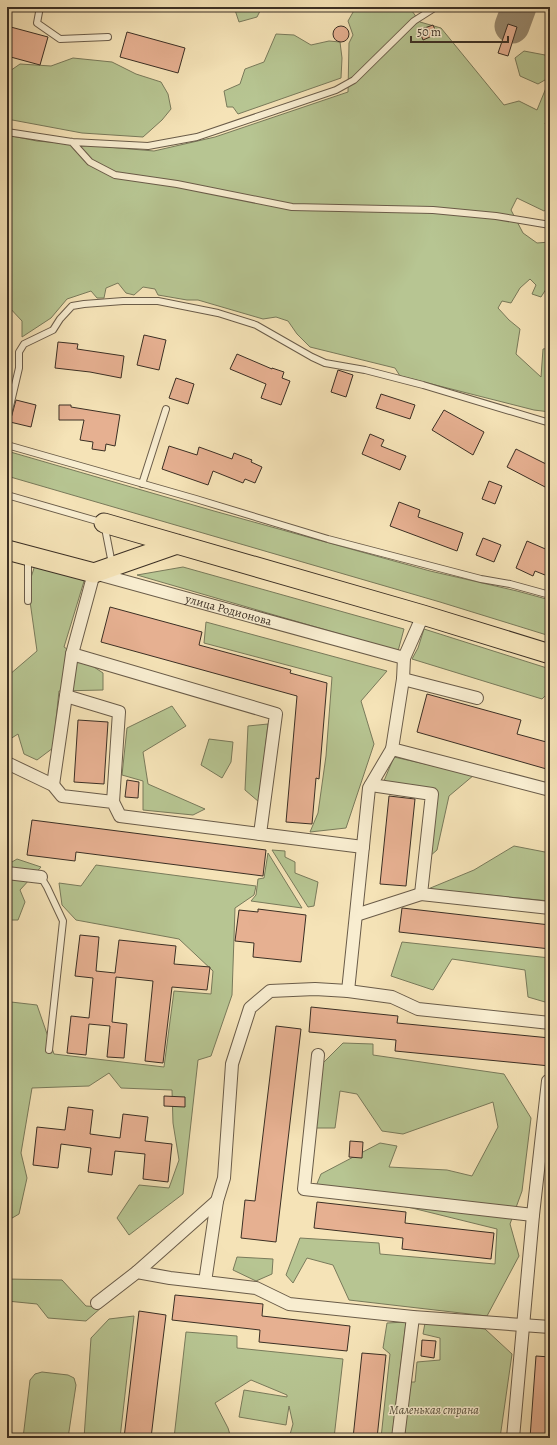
<svg xmlns="http://www.w3.org/2000/svg" width="557" height="1445" font-family="Alegreya,serif">
	<style>
		.green { fill: #b7c592; stroke: #797a5b }
		.lines { fill: none; stroke-linecap: round; stroke-linejoin: round }
		.taxiway { stroke: #98896e; stroke-width: 35 }
		.building { fill: #e6b091; stroke: #3b2f24 }
		.lane-casing { stroke: #6a5c49; stroke-width: 8 }
		.street-casing { stroke: #6a5c49; stroke-width: 14 }
		.primary-casing { stroke: #3b2f24; stroke-width: 21 }
		.lane { stroke: #f8edd0; stroke-width: 6 }
		.street { stroke: #f8edd0; stroke-width: 12 }
		.primary { stroke: #f5e3b7; stroke-width: 19 }
		.labels { text-anchor: middle; dominant-baseline: central; stroke-width: 3; stroke-linejoin: round; paint-order: stroke }
		.street-label { font-size: 12px; fill: #3b2f24; stroke: #f8edd0 }
		.park-label { font-size: 12px; font-style: italic; fill: #544d3a; stroke: #f8edd0 }
	</style>
	<rect width="100%" height="100%" fill="#f5e3b7"/>
	<filter id="stains"><feTurbulence type="fractalNoise" baseFrequency=".005" numOctaves="4"/><feColorMatrix values="0 0 0 0 .2 0 0 0 0 .09 0 0 0 0 .02 0 0 0 .5 -.17"/></filter>
	<radialGradient id="worn" r=".72"><stop offset=".6" stop-color="#630" stop-opacity="0"/><stop offset="1" stop-color="#630" stop-opacity=".3"/></radialGradient>
	<path class="green" d="M234 7H262L257 17 239 22Z
		M356 7H407L412 11 420 22 441 28 504 105 519 101 537 110 546 88H550V119L545 123 550 137V207L544 211 517 198 511 210 523 233 537 243 550 242V283L541 297 532 294 536 285 530 279 520 288 511 303 502 301 498 308 509 320 520 329 516 354 541 377 543 349 550 348V412L534 410 400 376 395 368 310 347 297 334 288 321 276 317 263 319 198 300H187L158 295 155 289 143 287 134 295 126 293 118 283 106 288 104 298H97L91 291 67 299 51 318 22 337V321L7 305V135L37 141 154 151 215 137 348 92 349 43 353 35 348 21Z
		M276 34 294 35 311 45 329 41 340 42 342 58 341 78 238 114 233 107H227L224 91 240 84 245 69 264 62Z
		M524 51 545 55 550 61V77L538 84 520 76 515 58Z
		M73 58 112 62 136 74 161 82 168 94 171 109 162 120 143 137 82 133 7 119V73L20 64 51 66Z
		M7 451 214 511 430 571 517 591 550 600V636L440 602 7 476Z
		M35 565 85 578 64 647 103 673V690L59 691 53 748 37 760 24 754 18 734 7 741V686L9 675 37 651 28 587Z
		M183 567 404 629 398 651 137 575Z
		M206 622 387 671 361 701 374 744 346 828 310 832 318 813 326 756 332 677 204 643Z
		M424 629 550 669V691L542 699 412 659 418 648Z
		M172 706 186 726 143 752 148 784 205 809 193 815 143 810V781L122 775 127 728Z
		M268 724 259 802 245 790 248 726Z
		M209 739 233 742 231 762 222 778 201 765Z
		M394 757 474 775 449 796 437 850 430 856 426 789 381 788Z
		M514 846 550 853V900L549 901 428 889 474 870Z
		M272 850 285 851V857L295 862V873L318 882 314 906 308 907Z
		M268 853 302 908 251 901 256 895 258 879 264 878Z
		M17 859 41 867 20 890 25 902 18 920H7V865Z
		M96 865 256 886 254 895 235 908 232 995 211 1056 198 1060 183 1194 129 1235 117 1218 139 1185 169 1188 179 1160 173 1123 172 1090 121 1088 109 1073 89 1086 32 1088 21 1153 27 1178 19 1214 7 1221V995L11 1002 37 1005 54 1054 164 1067 174 991 211 994 213 971 179 939 76 920 62 905 59 883 81 886Z
		M402 942 550 958V998L545 1002 528 997 525 970 452 959 433 990 391 976Z
		M343 1043 373 1044V1055L504 1074 531 1118 522 1191 510 1224 519 1256 487 1316 349 1300 333 1265 307 1258 293 1283 286 1275 300 1238 379 1243 380 1254 495 1264 497 1229 412 1208 322 1191 316 1186 321 1174 380 1143 397 1146 389 1167 447 1170 472 1176 498 1127 493 1102 403 1134 382 1131 357 1094 340 1091 335 1128H306L316 1070Z
		M237 1257 273 1259 272 1274 256 1281 233 1270Z
		M7 1279 62 1280 86 1306 102 1307 86 1321 48 1318 37 1304 7 1301Z
		M134 1316 120 1438H84L91 1338 109 1319Z
		M406 1322 392 1437 381 1438 390 1354 383 1348 387 1323Z
		M425 1323 485 1329 512 1354 500 1438H404L410 1382H415L417 1362 440 1360V1338L423 1334Z
		M186 1332 237 1336V1348L343 1359 334 1438H289L293 1424 289 1406 286 1425 239 1417 244 1390 287 1397V1395L251 1380 215 1403 228 1428 231 1438H174Z
		M42 1372 68 1375 74 1378 76 1385 68 1438H23L30 1380 35 1374Z"/>
	<g class="lines">
		<path class="taxiway" d="M512 26 519 7"/>
	</g>
	<path class="building" d="M508 24 517 27 508 56 498 53Z
		M433 25 437 34 423 40 419 30Z
		M333 34a8 8 0 1 1 16 0a8 8 0 1 1-16 0Z
		M7 26 48 37 40 65 7 56Z
		M127 32 185 48 178 73 120 57Z
		M144 335 166 340 159 370 137 365Z
		M58 342 78 344 77 349 124 356 121 378 90 372 55 368Z
		M237 354 272 369V368L284 372 282 378 290 381 281 405 261 398 266 384 230 369Z
		M338 370 353 375 346 397 331 392Z
		M176 378 194 384 188 404 169 398Z
		M381 394 415 405 410 419 376 408Z
		M16 400 36 405 31 427 10 422Z
		M59 405H71V407L120 415 115 446 106 444 105 451 92 449 93 442 80 440 84 420H59Z
		M444 410 484 432 473 455 432 430Z
		M370 434 384 440 381 446 406 456 400 470 362 454Z
		M169 446 197 455 199 447 232 459 234 453 252 460 251 462 262 467 255 483 245 479 243 483 213 471 208 485 162 469Z
		M516 449 550 466V482L547 488 507 467Z
		M489 481 502 486 495 504 482 499Z
		M399 502 420 510 418 517 463 533 457 551 390 526Z
		M483 538 501 545 494 562 476 555Z
		M527 541 550 551V577L535 571 533 576 516 568Z
		M110 607 202 632 199 645 291 670 290 673 327 683 319 779 316 778 312 824 286 822 297 696 101 642Z
		M427 694 521 720 517 734 550 743V770L417 732Z
		M78 720 108 722 104 784 74 782Z
		M127 780 139 782 138 798 125 797Z
		M389 796 415 799 406 886 380 884Z
		M32 820 266 850 263 876 76 852 75 861 27 855Z
		M402 908 550 925V949L399 932Z
		M258 909 306 915 301 962 253 957 254 943 235 941 239 910 258 912Z
		M80 935 99 937 96 971 115 973 119 940 176 946 174 964 210 967 207 990 172 987 163 1063 145 1061 153 981 116 977 112 1022 127 1024 124 1058 107 1057 110 1026 89 1024 86 1055 67 1053 71 1016 89 1018 93 978 75 976Z
		M311 1007 398 1016 397 1023 550 1038V1066L395 1051 396 1040 309 1032Z
		M276 1026 301 1029 276 1242 241 1238 245 1200 255 1201Z
		M164 1096 185 1097V1107L164 1106Z
		M68 1107 93 1110 90 1134 120 1138 123 1114 148 1117 145 1141 172 1144 168 1182 143 1179 145 1154 115 1151 112 1175 88 1172 91 1148 61 1144 58 1168 33 1165 37 1127 65 1130Z
		M350 1141 363 1142 362 1158 349 1157Z
		M317 1202 406 1212 405 1223 494 1233 491 1259 402 1249 403 1238 314 1228Z
		M175 1295 263 1304 262 1316 350 1326 347 1351 259 1342 260 1330 172 1320Z
		M139 1311 166 1315 158 1379 151 1438H124Z
		M422 1340 436 1341 434 1358 421 1356Z
		M362 1353 386 1355 377 1438H353Z
		M536 1356 550 1357V1438H530Z"/>
	<g class="lines">
		<g class="lane-casing">
			<path id="lane" d="M40 7 37 23 60 39 108 37
				M7 132 72 142 148 146 197 137 336 90 354 80 414 21 436 7
				M72 142 90 162 115 175 177 184 292 207 433 210 496 216 550 225
				M7 419 19 368V352L24 344 53 330 60 319 72 306 84 304 123 301H158L218 313 256 325 312 357 325 363 365 370 423 385 550 423
				M7 445 196 499 328 539 481 579 510 584 550 595
				M142 484 166 409
				M7 495 104 523 112 564
				M28 601V558
				M41 877 47 887 63 921 49 1050"/>
		</g>
		<g class="street-casing">
			<g id="street">
				<path d="M404 658 403 679 392 749 550 790"/>
				<path d="M403 679 477 698"/>
				<path d="M66 696 119 712 113 802"/>
				<path d="M7 763 53 785 62 796 113 802 120 816 260 834"/>
				<path d="M53 785 72 654"/>
				<path d="M371 785 432 794 421 894 550 908"/>
				<path id="s1" d="M363 847 260 834 276 714 72 654 94 573 404 658 423 615"/>
				<path d="M7 873 41 877"/>
				<path d="M356 915 421 894"/>
				<path d="M348 991 369 788 392 749"/>
				<path d="M550 1023 418 1009 392 997 348 991 315 989 270 991 250 1008 232 1064 224 1178 217 1201 205 1282 256 1288 289 1304 413 1317 550 1327"/>
				<path d="M318 1055 304 1189 533 1215"/>
				<path d="M137 1272 217 1201"/>
				<path d="M97 1303 137 1272 170 1278 205 1282"/>
				<path d="M398 1438 413 1317"/>
				<path d="M513 1438 533 1215 548 1081H550"/>
			</g>
		</g>
		<g class="primary-casing">
			<path id="primary" d="M104 523 423 615 550 654
				M7 550 94 573 177 544"/>
		</g>
		<use href="#lane" class="lane"/>
		<use href="#street" class="street"/>
		<use href="#primary" class="primary"/>
	</g>
	<g class="labels">
		<g class="street-label">
			<text stroke="none"><textPath href="#s1" startOffset="661">улица Родионова</textPath></text>
		</g>
		<g class="park-label">
			<text x="434" y="1410">Маленькая страна</text>
		</g>
	</g>
	<rect width="557" height="1445" fill="none" stroke="#f5e3b7" stroke-width="24"/>
	<rect x="8" y="8" width="541" height="1429" fill="none" stroke="#3b2f24" stroke-width="2"/>
	<rect x="12" y="12" width="533" height="1421" fill="none" stroke="#3b2f24"/>
	<path d="M411 36v6h97v-6" fill="none" stroke="#3b2f24" stroke-width="2"/>
	<text x="417" y="36" font-size="12" fill="#3b2f24" stroke="#f8edd0" stroke-width="3" paint-order="stroke">50 m</text>
	<rect width="100%" height="100%" filter="url(#stains)"/>
	<rect width="100%" height="100%" fill="url(#worn)"/>
</svg>
